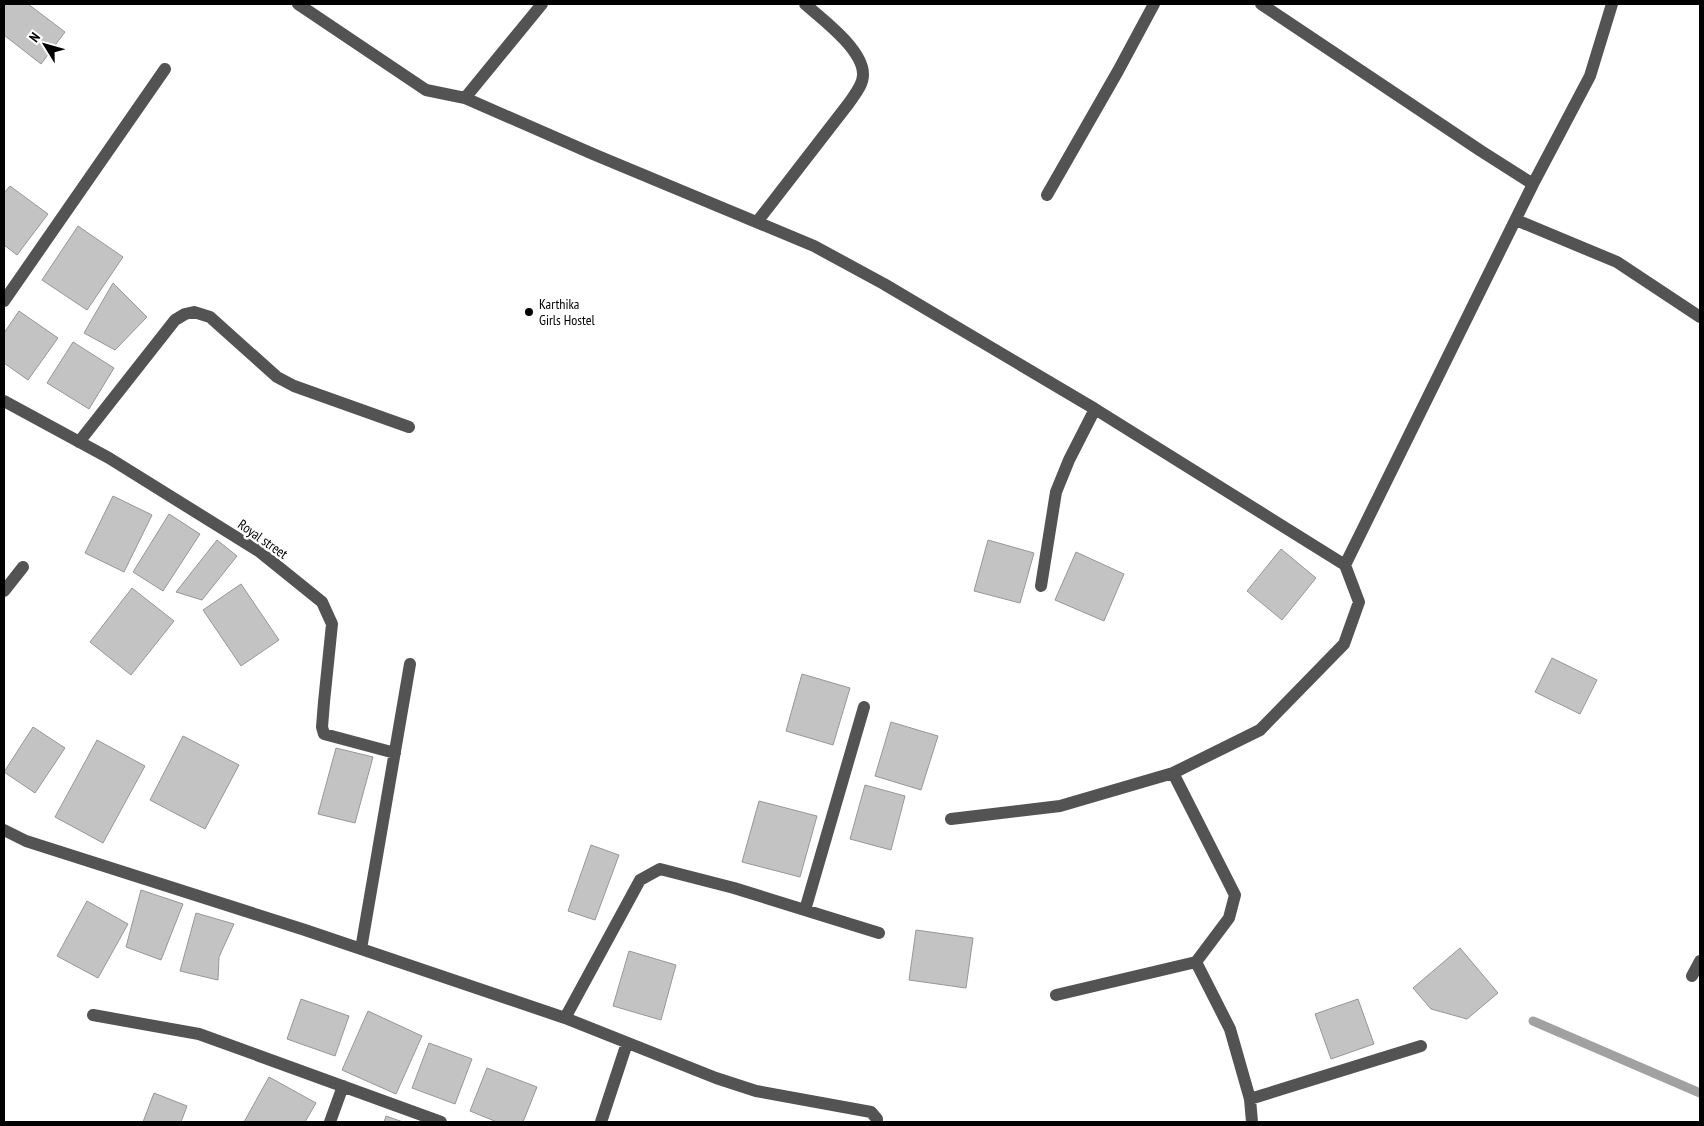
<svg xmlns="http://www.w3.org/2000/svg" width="1704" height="1126" font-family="'PT Sans Narrow',sans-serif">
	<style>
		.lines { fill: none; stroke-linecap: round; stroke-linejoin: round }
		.stream { stroke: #a1a1a1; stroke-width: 9 }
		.building { fill: #c3c3c3; stroke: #979797 }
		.minor { stroke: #535353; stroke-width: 12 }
		.poi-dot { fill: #000; stroke: #fff; stroke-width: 2 }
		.labels { text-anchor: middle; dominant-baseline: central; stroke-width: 5; stroke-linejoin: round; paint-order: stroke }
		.poi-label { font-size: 14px; fill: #000; stroke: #fff; text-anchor: start }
		.street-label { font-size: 14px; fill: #000; stroke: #fff }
	</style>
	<rect width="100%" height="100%" fill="#fff"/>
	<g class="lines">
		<path class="stream" d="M1533 1021 1700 1093"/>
	</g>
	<path class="building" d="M4 4H28L65 32 41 64 4 35Z
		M10 186 48 214 17 255 4 245V193Z
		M78 226 123 257 87 310 42 280Z
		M113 283 147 317 115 350 84 333Z
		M19 311 58 338 28 380 4 363V333Z
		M73 342 114 368 89 409 47 383Z
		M113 496 152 515 124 572 85 553Z
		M169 514 200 534 163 591 133 572Z
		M217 540 237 556 202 600 176 592Z
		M988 540 1034 553 1020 603 974 591Z
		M1281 549 1316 578 1282 620 1247 591Z
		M1076 552 1124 574 1104 621 1055 600Z
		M241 584 279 640 241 666 203 610Z
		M132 588 174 621 131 675 90 642Z
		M1552 658 1597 680 1580 714 1535 692Z
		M802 674 850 688 833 745 786 731Z
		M891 722 938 736 921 790 875 776Z
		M33 727 65 748 35 793 4 772Z
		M183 736 239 765 205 829 150 800Z
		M97 740 145 766 103 843 55 817Z
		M336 748 373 757 355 823 318 814Z
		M865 785 905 796 891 850 850 839Z
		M759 801 817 816 800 877 742 862Z
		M591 845 619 855 595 920 568 911Z
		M141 890 183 904 161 960 126 947Z
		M87 901 128 924 98 978 57 956Z
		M196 913 234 924 219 957 218 980 180 971Z
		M916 930 973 938 966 988 909 980Z
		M1460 948 1498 993 1467 1019 1431 1009 1413 988Z
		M629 951 676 965 661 1020 613 1006Z
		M301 999 349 1016 335 1056 287 1039Z
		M1358 999 1374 1044 1331 1059 1315 1014Z
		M368 1011 422 1036 396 1094 342 1070Z
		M429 1043 472 1059 455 1104 412 1088Z
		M487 1068 537 1087 523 1122H497L470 1111Z
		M269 1077 316 1103 305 1122H244Z
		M154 1093 187 1106 181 1122H143Z
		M386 1116 403 1122H384Z"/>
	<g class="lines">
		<path class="minor" d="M298 4 426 90 465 98 593 154 814 246 884 284 1095 409 1345 565
			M1261 4 1481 151 1533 184
			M465 98 542 4
			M1047 195 1118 71 1154 4
			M1516 220 1617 262 1700 317
			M757 222 849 103C855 94 863 85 863 75 864 50 822 19 805 4
			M4 301 165 69
			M4 401 109 458 260 552 322 602 332 624 324 702 322 727 324 734 395 753
			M79 442 175 320 185 314 194 312 210 317 277 377 294 386 409 427
			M1041 586 1056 492 1069 460 1095 409
			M4 591 23 567
			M1173 773 1235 895 1229 918 1196 962
			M951 819 1060 806 1173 773 1260 730 1344 644 1359 602 1345 565 1533 184 1590 76 1612 4
			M4 830 26 841 305 930 565 1018 640 880 660 869 734 888 879 933
			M805 910 864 707
			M361 949 410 664
			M1692 976 1700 961
			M1056 995 1196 962 1230 1029 1250 1099 1252 1122
			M93 1015 199 1034 441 1122
			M565 1018 716 1078 756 1091 871 1112 877 1119V1122
			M1250 1099 1421 1046
			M330 1122 343 1086
			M601 1122 627 1043"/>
	</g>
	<circle class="poi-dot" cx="529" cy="312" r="5"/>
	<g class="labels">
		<g class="poi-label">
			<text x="539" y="304">Karthika<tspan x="539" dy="16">Girls Hostel</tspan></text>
		</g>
		<g class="street-label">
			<text transform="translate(263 539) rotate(35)">Royal street</text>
		</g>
	</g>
	<rect width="1704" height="1126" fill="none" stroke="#000000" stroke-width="10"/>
	<g transform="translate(45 45) rotate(307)" stroke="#ffffff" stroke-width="4" paint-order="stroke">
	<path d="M0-4L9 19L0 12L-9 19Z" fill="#000000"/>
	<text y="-8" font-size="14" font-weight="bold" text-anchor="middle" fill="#000000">N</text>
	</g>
</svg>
